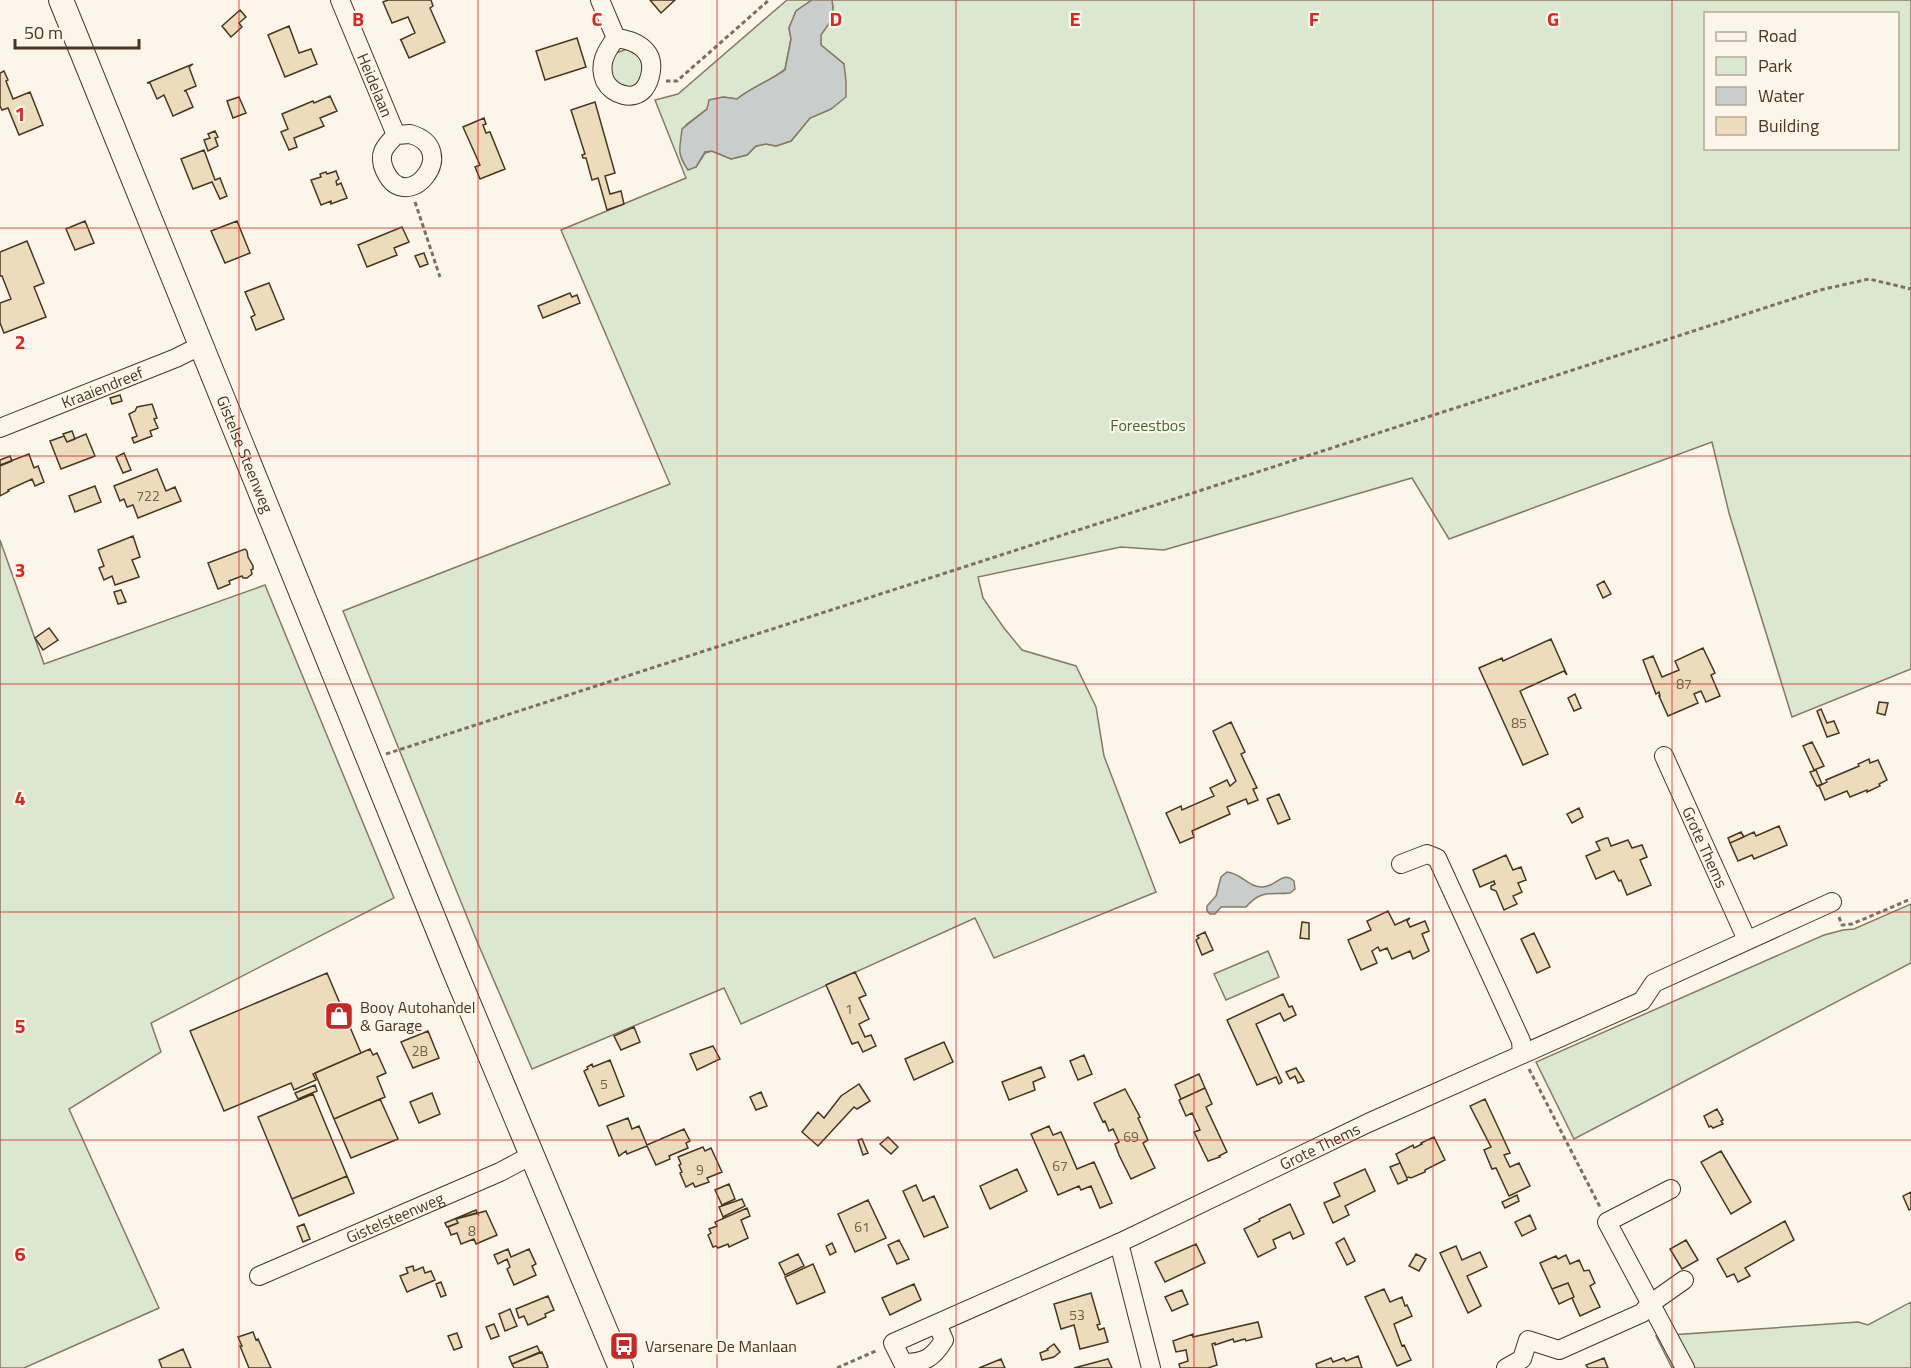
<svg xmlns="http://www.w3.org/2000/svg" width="1911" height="1368" font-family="'Titillium Web',sans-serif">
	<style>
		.green { fill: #dce7d0; stroke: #887966; stroke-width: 1.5; fill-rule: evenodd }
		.water { fill: #c9cecd; stroke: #887966; stroke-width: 1.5 }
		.building { fill: #ecdcbc; stroke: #4a3520; stroke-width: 1.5 }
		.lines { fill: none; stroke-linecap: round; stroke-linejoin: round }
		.minor-casing { stroke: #4a3520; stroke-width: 20 }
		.major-casing { stroke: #4a3520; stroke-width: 26 }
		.path { stroke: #7f6f5c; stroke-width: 3; stroke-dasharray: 4.5 3; stroke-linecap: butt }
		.minor { stroke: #fbf6e9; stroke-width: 18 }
		.major { stroke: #fbf6e9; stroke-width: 24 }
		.grid { fill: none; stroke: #d62828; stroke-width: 1.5; stroke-opacity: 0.55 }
		.labels { text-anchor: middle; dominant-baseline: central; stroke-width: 4.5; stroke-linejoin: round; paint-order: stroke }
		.number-label { font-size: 14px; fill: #725f47 }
		.street-label { font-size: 16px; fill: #4a3520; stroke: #fbf6e9 }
		.park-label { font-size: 16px; fill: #436837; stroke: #fbf6e9 }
		.poi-label { font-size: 16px; fill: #4a3520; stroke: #fbf6e9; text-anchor: start }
		.grid-label { font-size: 20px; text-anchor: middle; font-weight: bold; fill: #d62828; stroke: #fbf6e9; stroke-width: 4.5; stroke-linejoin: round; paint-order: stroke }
	</style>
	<rect width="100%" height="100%" fill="#fbf6e9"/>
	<path class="green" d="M787 0H812L796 11 789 28 791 39 785 69C770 81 752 87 737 99L723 97 687 124C674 138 688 153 696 167L705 153 712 151 731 159 747 155 756 146 766 144 776 146 791 141 810 118 831 109 844 64 821 45 820 35 830 22 833 9 832 0H1911V669L1792 717 1729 513 1712 442 1449 539 1412 478 1164 550 1121 547 978 577 983 598 1004 628 1022 650 1076 666 1096 707 1104 756 1156 892 994 958 975 918 741 1024 724 988 532 1069 476 939 343 611 670 484 561 230 686 178 655 100 678 94ZM1706 14H1898V148H1706Z
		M627 49 637 53 646 65 636 86 624 88 612 81 611 59 616 53Z
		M0 540 44 664 265 585 394 898 151 1023 161 1052 69 1109 159 1308 24 1368H0Z
		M1911 904V963L1574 1139 1536 1062 1824 935 1843 930 1854 929Z
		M1268 951 1279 977 1226 1000 1214 974Z
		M1911 1302V1368H1672L1656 1336 1858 1322 1868 1325Z"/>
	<path class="water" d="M812 0H832L833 9 830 22 821 35V45L844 64 846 81V97L831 109 810 118 791 141 776 146 766 144 756 146 747 155 731 159 712 151 705 152 696 167 688 170C676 152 680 149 682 129L707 109 709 100 723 97 737 99C752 87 770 81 785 70L791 39 789 28 796 11Z
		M1227 872C1241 873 1249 888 1263 887 1276 887 1282 870 1294 881L1295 889 1290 893C1271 895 1261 889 1246 907H1221L1215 914H1210L1207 911V906L1216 896 1221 877Z"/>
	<path class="building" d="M388 0H431L433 6 430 8 445 42 409 58 401 40H400L415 33 408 17 392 23 383 2Z
		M650 0H675L661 13Z
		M240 10 246 17 239 23 242 27 231 37 222 26Z
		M289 26 299 53 311 49 317 64 285 77 268 35Z
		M577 38 586 67 545 80 536 51Z
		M193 64 189 67 196 86 184 91H186L193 107 173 116 164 95 157 99 150 83H147Z
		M4 71 8 80 6 81 13 99 30 92 43 125 19 135 8 108 2 110 0 106V73Z
		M330 96 337 111 320 118 324 126 294 138 297 147 289 150 281 132 288 129 282 114 313 101 314 103Z
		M239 97 246 113 233 118 227 101Z
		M595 102 615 173 605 176 610 194 621 191 624 204 607 210 598 178 592 180 586 158H583L582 155 585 154 571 110Z
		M484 118 486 124 483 125 486 133 490 132 505 169 480 179 475 167 480 165 463 127Z
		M215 131 218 137 215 138 218 146 208 151 204 140 210 138 208 134Z
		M204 150 215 180 220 178 227 196 220 199 212 182 193 189 181 159Z
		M336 171 339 179 336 181 337 185 341 183 347 198 331 204V201L321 205 311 180 321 177 320 174 326 172 327 174Z
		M85 221 94 243 75 250 66 229Z
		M237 221 250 253 225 263 211 231Z
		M402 227 409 242 394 248 397 255 367 267 358 245Z
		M27 241 44 283 34 287 46 317 4 333 0 323V303L11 299 2 276H0V252Z
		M424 253 428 264 420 267 415 256Z
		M269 283 284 319 256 330 251 317 255 315 245 292Z
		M570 293 572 297 577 295 580 303 543 318 538 306Z
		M120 395 122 401 112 404 110 398Z
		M152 404 157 418 154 419 158 428 150 431 152 436 134 443 132 438 137 436 129 414 135 411 137 407Z
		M72 431 75 439 67 442 63 434Z
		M86 434 95 456 61 469 50 441 64 436 67 442Z
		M124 453 131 470 123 473 116 457Z
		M29 454 34 468 38 466 44 482 35 486 32 479 8 490 9 491 0 496V465Z
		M10 456 12 461 0 466V460Z
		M157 469 166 491 175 487 181 501 138 518 133 505 127 507 124 499 120 501 114 486Z
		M95 486 101 502 75 512 69 496Z
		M133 536 140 557 132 560 139 577 115 585 112 576 104 580 99 568 104 566 98 550Z
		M245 549 247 551 248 557 253 566V569L251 570 252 574 247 578H243L242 576 229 581 230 584 218 589 208 563Z
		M1604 581 1611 594 1603 598 1597 585Z
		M121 590 126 602 118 604 114 592Z
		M49 628 58 640 43 650 35 638Z
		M1551 639 1567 675 1564 671 1520 691 1548 754 1523 765 1479 668 1502 658 1503 661Z
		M1703 648 1715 673 1711 675 1720 696 1706 702 1701 691 1694 694 1698 703 1668 716 1659 696H1660L1659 692 1656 694 1643 660 1653 656 1662 677 1679 670 1675 661Z
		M1575 694 1581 708 1574 711 1568 698Z
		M1879 702 1888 703 1885 715 1877 713Z
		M1821 709 1827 723 1834 721 1839 733 1827 737 1817 711Z
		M1231 722 1245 752 1241 754 1257 788 1253 789 1258 800 1248 804 1246 799 1227 807 1230 814 1192 831 1194 837 1180 843 1166 813 1181 806 1182 810 1214 796 1210 788 1227 780 1230 786 1236 781 1213 731Z
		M1812 742 1824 766 1814 770 1803 746Z
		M1869 759 1870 763 1878 760 1887 780 1879 784 1880 786 1867 792V790L1850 797 1847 791 1825 800 1819 786 1827 782 1826 780 1859 766 1858 764Z
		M1816 770 1822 784 1817 786 1810 772Z
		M1279 794 1290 819 1278 824 1267 799Z
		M1579 808 1583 817 1572 823 1567 814Z
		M1779 826 1787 845 1754 859 1752 855 1738 861 1730 843 1754 832 1756 836Z
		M1741 832 1744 837 1730 843 1728 838Z
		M1606 838H1608L1611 846 1628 840 1632 848 1642 845 1647 857 1640 860 1651 885 1627 895 1621 880 1619 881 1614 871 1596 879 1586 856 1600 850 1596 842Z
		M1506 855 1513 870 1521 867 1526 880 1518 883 1522 892 1513 896 1517 904 1504 910 1496 891 1491 889V886L1495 884 1494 881 1480 887 1473 870Z
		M1388 911 1395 925 1410 918 1407 921 1410 927 1425 921 1429 931 1422 934 1429 951 1413 959 1410 951 1392 959 1387 948 1380 951 1378 947 1372 951 1377 963 1361 970 1348 940 1371 930 1367 921Z
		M1302 922 1309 923V939L1300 938Z
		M1205 932 1213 950 1202 955 1196 940 1199 938 1197 936Z
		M1534 933 1550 967 1537 973 1521 939Z
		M855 972 866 995 859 998 869 1019 859 1024 865 1037 871 1035 876 1046 863 1052 858 1042 852 1044 826 985Z
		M327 973 361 1053 313 1074 316 1080 294 1090 291 1083 224 1111 190 1031Z
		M1283 994 1289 1007 1292 1006 1296 1015 1284 1021 1280 1013 1256 1024 1282 1082 1279 1084 1276 1077 1257 1085 1227 1020Z
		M634 1027 640 1042 621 1050 614 1036Z
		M428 1031 439 1058 413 1068 401 1042Z
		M944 1042 953 1062 914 1080 905 1059Z
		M713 1046 720 1059 697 1070 690 1054Z
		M370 1049 373 1055 377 1053 386 1073 377 1077 385 1097 334 1119 315 1073Z
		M1084 1055 1092 1074 1078 1080 1070 1061Z
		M610 1060 624 1096 599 1106 584 1071 588 1069 587 1067 592 1064 593 1067Z
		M1041 1067 1045 1077 1033 1082 1035 1090 1009 1100 1002 1082Z
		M1296 1068 1304 1081 1298 1083 1295 1076 1290 1079 1286 1072Z
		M1199 1074 1205 1088 1181 1099 1175 1085Z
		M859 1084 870 1101 857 1109 854 1107 818 1146 802 1132 818 1112 824 1118 841 1096Z
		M315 1085 317 1091 298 1099 295 1093Z
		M1205 1088 1212 1104 1206 1107 1227 1152 1219 1156 1220 1157 1208 1161 1194 1132 1200 1130 1192 1113 1186 1116 1179 1100Z
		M1125 1089 1140 1117 1138 1118 1148 1140 1143 1143 1155 1168 1131 1179 1119 1155 1115 1144 1119 1142 1113 1129 1109 1131 1105 1121 1103 1122 1094 1103Z
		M761 1092 767 1106 756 1110 750 1097Z
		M432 1093 440 1114 419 1123 410 1102Z
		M313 1094 347 1176 292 1199 258 1117Z
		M380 1099 398 1139 351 1158 334 1119Z
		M1485 1099 1510 1153 1504 1155 1510 1167 1519 1163 1530 1186 1509 1196 1496 1168 1492 1169 1484 1150 1491 1147 1470 1106Z
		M1717 1109 1723 1120 1721 1121 1723 1124 1713 1128 1711 1126 1709 1127 1704 1116Z
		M628 1118 632 1129 639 1126 647 1145 684 1129 690 1141 686 1143 688 1148 669 1156 670 1159 656 1165 647 1146 627 1154 626 1151 619 1156 607 1126Z
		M1049 1126 1053 1135 1061 1132 1077 1169 1094 1162 1112 1203 1100 1208 1091 1186 1081 1190 1079 1186 1058 1195 1031 1134Z
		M888 1137 898 1147 891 1154 880 1144Z
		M1434 1137 1445 1160 1425 1170V1172L1411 1178 1409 1177 1407 1178 1396 1154 1413 1145 1414 1148 1422 1144 1421 1143Z
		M862 1139 868 1153 863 1155 858 1140Z
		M703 1147 705 1151 711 1148 722 1172 707 1178 709 1182 695 1187 693 1183 686 1187 680 1173 682 1172 679 1165 681 1164 678 1157Z
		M1721 1151 1751 1202 1731 1214 1701 1162Z
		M1400 1163 1407 1178V1180L1398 1184 1390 1167Z
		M1017 1169 1027 1191 990 1209 980 1186Z
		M1365 1169 1375 1191 1345 1206 1349 1215 1333 1223 1324 1203 1340 1196 1334 1183Z
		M347 1176 354 1193 299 1216 292 1199Z
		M729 1184 735 1199 722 1205 715 1190Z
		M916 1185 923 1201 934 1196 948 1227 924 1237 903 1191Z
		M1911 1192V1209L1909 1210 1903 1196Z
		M1517 1195 1519 1201 1505 1208 1502 1202Z
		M742 1199 745 1206 723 1217 719 1207Z
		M868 1200 886 1238 855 1252 838 1214Z
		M1290 1204 1304 1234 1293 1239 1290 1232 1273 1240 1276 1248 1258 1257 1244 1229 1260 1221 1259 1219Z
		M747 1208 750 1216 741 1220 748 1238 729 1247 728 1244 718 1248 716 1246 713 1247 708 1235 711 1233 709 1229 717 1226 715 1222Z
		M476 1210 478 1214 476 1213 456 1219 458 1223 447 1227 445 1223Z
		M486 1211 497 1235 476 1244 474 1239 461 1244 457 1233 451 1235 448 1227 458 1223 456 1219Z
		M1530 1215 1536 1229 1522 1236 1515 1222Z
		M1785 1221 1794 1240 1745 1268 1750 1276 1738 1282 1734 1274 1727 1277 1717 1259Z
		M304 1224 310 1239 303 1242 297 1227Z
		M1344 1238 1355 1261 1347 1265 1336 1243Z
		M899 1240 909 1259 897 1264 888 1245Z
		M1686 1240 1698 1260 1682 1269 1670 1249Z
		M832 1243 836 1252 830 1255 826 1246Z
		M1196 1244 1205 1263 1165 1282 1155 1262Z
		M1456 1246 1462 1260 1480 1252 1487 1267 1467 1276 1481 1306 1468 1313 1440 1253Z
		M508 1249 511 1257 529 1249 536 1264 532 1266 536 1275 514 1285 507 1269 510 1267 507 1259 498 1264 494 1255Z
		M798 1254 804 1266 785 1275 779 1263Z
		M1416 1254 1426 1259 1419 1271 1409 1266Z
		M1566 1255 1570 1264 1579 1260 1584 1271 1589 1270 1594 1281 1595 1283 1590 1286 1600 1307 1580 1316 1572 1298 1574 1297 1568 1283 1552 1289 1540 1263 1556 1256 1558 1259Z
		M813 1264 825 1292 797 1304 785 1277Z
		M413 1266 414 1271 423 1267 425 1273 431 1271 435 1280 407 1292 400 1276 408 1273 406 1268Z
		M441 1282 446 1295 441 1297 436 1284Z
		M1568 1283 1574 1297 1559 1304 1552 1289Z
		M914 1284 921 1300 890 1315 882 1298Z
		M1384 1289 1390 1302 1402 1297 1405 1306 1407 1305 1412 1316 1394 1324 1402 1346 1404 1345 1411 1360 1397 1366 1365 1297Z
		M1182 1290 1188 1304 1172 1311 1165 1297Z
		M1091 1293 1100 1324 1097 1325 1099 1330 1104 1328 1108 1342 1080 1349 1074 1325 1061 1329 1054 1304Z
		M548 1296 554 1310 545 1314 546 1317 528 1325 524 1316 519 1318 516 1309Z
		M510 1309 517 1326 505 1331 499 1314Z
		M1258 1322 1262 1337 1246 1341 1245 1339 1234 1342 1233 1339 1215 1345V1343L1212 1344 1217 1365 1208 1368H1180L1179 1364 1188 1361 1186 1350 1176 1352 1173 1341 1193 1334V1337Z
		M494 1324 499 1336 491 1339 486 1327Z
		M253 1332 256 1340 258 1339 271 1368H249L240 1346H242L238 1337Z
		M457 1333 462 1347 454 1350 448 1336Z
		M1054 1344 1060 1352 1054 1357 1042 1360 1040 1353 1048 1350 1047 1349Z
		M537 1346 540 1352 512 1364 509 1357Z
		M183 1349 191 1368H162L159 1360Z
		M542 1352 548 1367 546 1368H514L512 1364Z
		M1358 1356 1362 1368H1317L1316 1364 1331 1358 1333 1362 1344 1358 1346 1361Z
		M1604 1358 1608 1368H1588L1586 1365Z
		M1001 1359 1005 1368H979Z
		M1108 1359 1112 1368H1074Z"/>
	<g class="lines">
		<g class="minor-casing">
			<g id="minor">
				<path id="s1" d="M340 0 396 135"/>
				<path d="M600 0 616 38"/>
				<path d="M616 38C634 40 654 49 651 71 650 78 648 84 644 89 633 102 612 94 605 81 598 64 606 51 616 38Z"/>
				<path d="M410 134C463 149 407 218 385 171 377 154 385 146 396 135Z"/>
				<path id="s2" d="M0 428 176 358 202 345"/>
				<path id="s3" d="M1664 756 1747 940"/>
				<path d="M1401 864 1427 854 1437 858 1521 1041 1522 1054"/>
				<path d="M1671 1189 1607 1222 1685 1368"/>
				<path d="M1119 1243 1151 1368"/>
				<path id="s4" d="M259 1276 500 1172 532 1155"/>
				<path id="s5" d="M937 1324 944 1340C933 1358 925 1363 903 1363L893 1343 1119 1243 1368 1123 1642 1001 1654 983 1832 902"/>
				<path d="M1506 1368 1522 1359 1528 1340 1559 1350 1642 1313 1650 1304 1684 1280"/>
			</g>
		</g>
		<g class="major-casing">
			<g id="major">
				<path id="s6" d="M61 0 454 969 621 1368"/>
			</g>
		</g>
		<path class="path" d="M666 81H677L769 0
			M415 202 440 277
			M386 754 1820 290 1869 279 1911 289
			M1839 917 1842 925 1852 924 1911 899
			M1529 1069 1600 1207
			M837 1368 878 1350"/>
		<use href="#minor" class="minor"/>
		<use href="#major" class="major"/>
	</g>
	<path class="grid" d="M239 0V1368M478 0V1368M717 0V1368M956 0V1368M1194 0V1368M1433 0V1368M1672 0V1368M0 228H1911M0 456H1911M0 684H1911M0 912H1911M0 1140H1911"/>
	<defs>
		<g id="shop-square" transform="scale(1.5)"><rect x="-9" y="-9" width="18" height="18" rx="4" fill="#c62828" stroke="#fbf6e9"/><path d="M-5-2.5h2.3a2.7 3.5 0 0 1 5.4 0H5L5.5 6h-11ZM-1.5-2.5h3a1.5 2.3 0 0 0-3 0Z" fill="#fff"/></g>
		<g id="bus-square" transform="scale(1.5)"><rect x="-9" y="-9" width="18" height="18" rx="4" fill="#c62828" stroke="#fbf6e9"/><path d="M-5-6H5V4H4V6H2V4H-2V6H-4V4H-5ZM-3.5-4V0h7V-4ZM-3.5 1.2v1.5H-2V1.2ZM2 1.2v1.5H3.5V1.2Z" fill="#fff"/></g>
	</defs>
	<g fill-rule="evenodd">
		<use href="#shop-square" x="339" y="1016"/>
		<use href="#bus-square" x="624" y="1346"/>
	</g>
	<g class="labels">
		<g class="number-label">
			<text x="148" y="495">722</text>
			<text x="1684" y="683">87</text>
			<text x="1519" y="722">85</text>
			<text x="849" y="1008">1</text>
			<text x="420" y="1050">2B</text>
			<text x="604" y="1083">5</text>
			<text x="1131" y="1136">69</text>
			<text x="1060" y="1165">67</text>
			<text x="700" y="1169">9</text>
			<text x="862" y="1226">61</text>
			<text x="472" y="1230">8</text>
			<text x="1077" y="1314">53</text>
		</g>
		<g class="street-label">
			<text stroke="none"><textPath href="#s1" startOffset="92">Heidelaan</textPath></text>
			<text stroke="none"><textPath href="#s2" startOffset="110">Kraaiendreef</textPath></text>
			<text stroke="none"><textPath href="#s6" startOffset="490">Gistelse Steenweg</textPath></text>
			<text stroke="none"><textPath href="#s3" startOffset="100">Grote Thems</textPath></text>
			<text stroke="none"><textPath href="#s5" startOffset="560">Grote Thems</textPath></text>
			<text stroke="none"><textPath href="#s4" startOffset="148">Gistelsteenweg</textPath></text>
		</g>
		<g class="park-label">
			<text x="1148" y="425">Foreestbos</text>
		</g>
		<g class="poi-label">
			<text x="360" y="1007">Booy Autohandel<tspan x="360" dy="18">&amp; Garage</tspan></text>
			<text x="645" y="1346">Varsenare De Manlaan</text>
		</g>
	</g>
	<g class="grid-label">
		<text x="358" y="26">B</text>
		<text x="597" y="26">C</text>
		<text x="836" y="26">D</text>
		<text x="1075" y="26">E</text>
		<text x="1314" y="26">F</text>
		<text x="1553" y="26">G</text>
		<text x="20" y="121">1</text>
		<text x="20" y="349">2</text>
		<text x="20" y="577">3</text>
		<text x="20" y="805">4</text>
		<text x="20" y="1033">5</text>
		<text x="20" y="1261">6</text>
	</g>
	<rect x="1704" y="12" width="195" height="138" fill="#fbf6e9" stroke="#b4a999" stroke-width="1.5"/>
	<rect x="1716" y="32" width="30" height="9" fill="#fbf6e9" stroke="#b4a999" stroke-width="1.5"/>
	<text x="1758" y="42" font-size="18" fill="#4a3520">Road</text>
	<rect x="1716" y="57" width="30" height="18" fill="#dce7d0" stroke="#b4a999" stroke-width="1.5"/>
	<text x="1758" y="72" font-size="18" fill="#4a3520">Park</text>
	<rect x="1716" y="87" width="30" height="18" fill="#c9cecd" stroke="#b4a999" stroke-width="1.5"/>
	<text x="1758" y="102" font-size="18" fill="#4a3520">Water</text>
	<rect x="1716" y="117" width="30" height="18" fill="#ecdcbc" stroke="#b4a999" stroke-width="1.5"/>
	<text x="1758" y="132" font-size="18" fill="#4a3520">Building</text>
	<path d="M15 39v9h124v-9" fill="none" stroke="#4a3520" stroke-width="3"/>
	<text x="24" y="39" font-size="18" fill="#4a3520" stroke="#fbf6e9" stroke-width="4.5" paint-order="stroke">50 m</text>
</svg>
